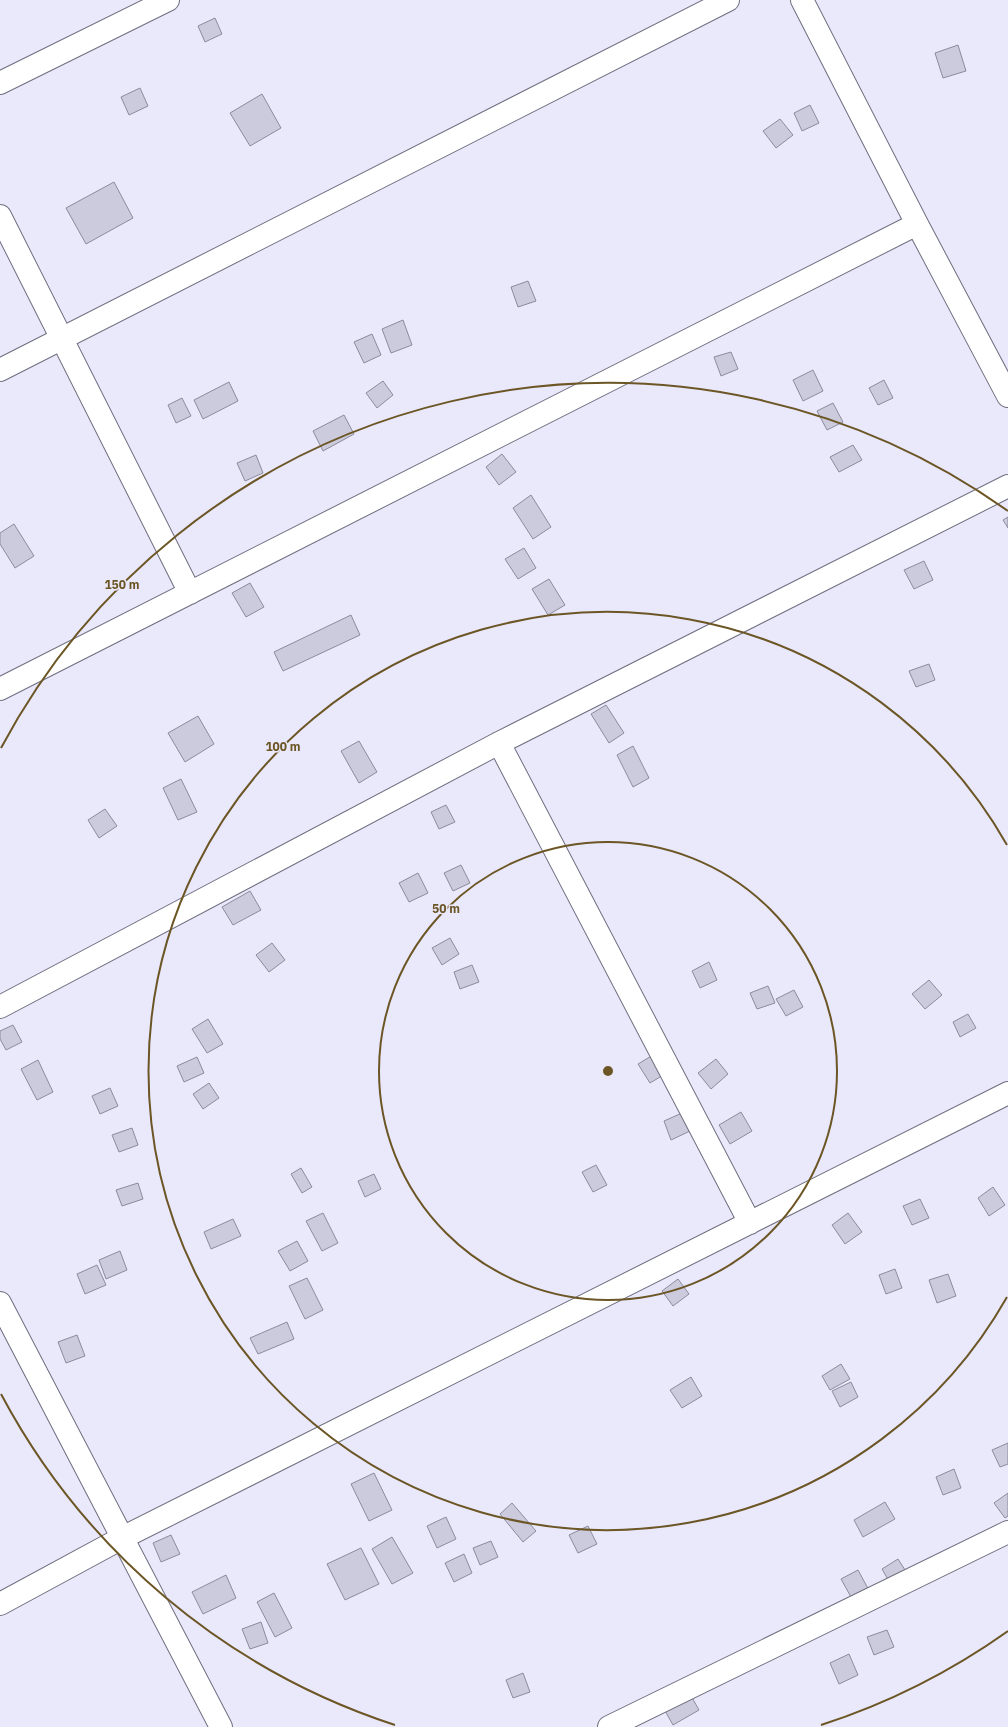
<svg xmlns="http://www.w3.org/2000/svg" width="1008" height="1727" font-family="'IBM Plex Sans',sans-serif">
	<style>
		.building { fill: #cccbdd; stroke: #8c8b9c }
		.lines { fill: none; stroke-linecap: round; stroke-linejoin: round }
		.street-casing { stroke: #6f6e7f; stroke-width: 24 }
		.street { stroke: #fff; stroke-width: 22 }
		.ring { fill: none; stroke: #6c5625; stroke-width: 2 }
		.centre { fill: #6c5625; stroke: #eae9fc; stroke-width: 2 }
		.ring-label { font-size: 12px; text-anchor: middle; font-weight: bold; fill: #6c5625; stroke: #eae9fc; stroke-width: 3; stroke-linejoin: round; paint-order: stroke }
	</style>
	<rect width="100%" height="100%" fill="#eae9fc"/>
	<path class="building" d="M215 18 222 34 205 42 198 26Z
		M958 45 966 71 943 78 935 53Z
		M140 88 148 106 129 115 121 97Z
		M262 94 281 128 250 146 230 113Z
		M810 105 819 123 802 131 794 113Z
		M780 119 793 135 776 148 763 131Z
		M114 182 133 218 86 244 66 208Z
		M528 281 536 301 518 307 511 287Z
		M403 320 412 345 391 353 382 329Z
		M372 334 381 355 364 363 354 342Z
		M731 352 738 369 721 376 714 357Z
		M813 370 823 391 803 401 793 380Z
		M884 380 893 398 878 405 869 388Z
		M383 381 393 395 377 408 366 393Z
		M229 382 238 401 203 419 194 400Z
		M182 398 191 416 176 423 168 405Z
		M833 403 843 422 827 430 817 411Z
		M344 415 354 434 323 451 313 431Z
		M853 445 862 460 839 472 830 457Z
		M502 454 516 472 499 485 486 467Z
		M256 455 263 473 245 481 237 463Z
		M531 495 551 527 533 539 513 508Z
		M1008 517V528L1003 520Z
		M14 524 34 556 15 568 0 544V533Z
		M524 548 536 568 518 579 505 559Z
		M924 561 933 580 914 589 904 570Z
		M549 579 565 605 548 615 532 589Z
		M250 583 264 607 246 617 232 593Z
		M351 615 360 635 283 671 274 652Z
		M929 664 935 680 916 687 909 671Z
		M606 705 624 733 609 743 591 714Z
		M198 716 214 744 185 762 168 733Z
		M359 741 377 772 359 783 341 751Z
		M633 746 649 778 633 787 617 755Z
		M181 779 197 812 178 820 163 788Z
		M446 805 455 822 439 829 431 812Z
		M105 809 117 826 99 838 88 820Z
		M461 865 470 883 453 891 444 873Z
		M418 873 428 893 409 902 399 883Z
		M250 891 261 910 233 925 222 907Z
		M450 938 459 954 442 965 432 948Z
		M272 943 285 960 269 972 256 955Z
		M709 962 717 980 700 988 692 971Z
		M472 965 479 982 460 989 454 972Z
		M929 980 942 995 925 1009 912 994Z
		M768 986 775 1003 757 1009 750 993Z
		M794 990 803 1007 786 1016 776 999Z
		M968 1014 976 1028 960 1037 953 1022Z
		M208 1019 223 1044 207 1053 192 1029Z
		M13 1025 22 1042 6 1050 0 1039V1031Z
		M658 1052 670 1071 650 1083 638 1064Z
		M197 1057 204 1073 184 1082 177 1066Z
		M716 1059 728 1074 711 1089 698 1073Z
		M38 1060 53 1092 37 1100 21 1069Z
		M209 1083 219 1098 203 1109 193 1094Z
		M110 1088 118 1106 100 1114 92 1096Z
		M741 1112 752 1131 730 1144 719 1125Z
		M682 1113 690 1131 671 1140 664 1121Z
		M132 1128 138 1145 119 1152 112 1135Z
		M596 1165 607 1185 593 1192 582 1172Z
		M301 1168 312 1187 302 1193 291 1174Z
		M374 1174 381 1189 365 1197 358 1181Z
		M138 1183 143 1199 122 1206 116 1190Z
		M993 1187 1005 1205 989 1216 978 1198Z
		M920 1199 929 1218 912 1225 903 1206Z
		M323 1213 338 1243 322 1251 306 1221Z
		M848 1213 862 1232 845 1244 832 1225Z
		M233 1219 241 1236 211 1249 204 1232Z
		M297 1241 308 1261 290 1271 278 1251Z
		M120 1251 127 1270 106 1279 99 1260Z
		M97 1265 106 1285 85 1294 77 1274Z
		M895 1269 902 1288 886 1294 879 1275Z
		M948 1274 956 1296 937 1303 929 1280Z
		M307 1278 323 1310 305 1319 289 1286Z
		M678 1279 689 1294 673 1306 662 1291Z
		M287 1322 294 1339 258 1354 250 1338Z
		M77 1335 85 1356 66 1363 58 1342Z
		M841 1364 850 1379 830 1390 822 1376Z
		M691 1377 702 1396 682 1408 670 1390Z
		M851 1382 858 1397 840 1407 832 1391Z
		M1008 1443V1464L1000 1467 992 1450Z
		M954 1469 961 1488 943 1495 936 1477Z
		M374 1473 392 1510 369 1521 351 1484Z
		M1008 1493V1516L1005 1518 994 1503Z
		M885 1502 895 1519 863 1537 854 1520Z
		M512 1503 536 1531 523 1542 500 1514Z
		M446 1517 456 1539 437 1548 427 1526Z
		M588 1526 597 1544 578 1553 569 1535Z
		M171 1535 180 1554 161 1562 153 1543Z
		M392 1537 413 1573 392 1584 372 1549Z
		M491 1541 498 1557 480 1565 473 1548Z
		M361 1548 379 1584 345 1600 327 1564Z
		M464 1554 472 1573 454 1582 445 1563Z
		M898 1559 907 1573 890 1583 882 1569Z
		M858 1570 872 1596 856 1606 841 1579Z
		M226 1575 236 1598 203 1614 192 1592Z
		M274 1593 292 1628 275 1637 257 1602Z
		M261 1622 268 1643 250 1649 242 1629Z
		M887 1630 894 1647 874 1655 867 1637Z
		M849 1654 858 1675 839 1684 830 1663Z
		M523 1673 530 1692 513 1698 506 1680Z
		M690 1694 699 1710 673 1725 664 1709Z"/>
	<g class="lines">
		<g class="street-casing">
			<path id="street" d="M802 0 917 224 1008 396
				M0 83 168 0
				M0 216 190 593
				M0 370 728 0
				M0 689 917 224
				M499 743 750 1223
				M0 1007 499 743 1008 486
				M0 1303 221 1727
				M0 1604 122 1538 1008 1093
				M609 1727 1008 1532"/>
		</g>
		<use href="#street" class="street"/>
	</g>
	<g class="ring">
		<circle cx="608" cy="1071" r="229"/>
		<path d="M1007 1297A459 459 0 1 1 1007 845"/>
		<path d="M1008 1631A688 688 0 0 1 821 1725M395 1725A688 688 0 0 1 1 1394M1 748A688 688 0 0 1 1008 511"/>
	</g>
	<circle cx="608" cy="1071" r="6" class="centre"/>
	<g class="ring-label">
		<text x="122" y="589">150 m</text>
		<text x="283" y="751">100 m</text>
		<text x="446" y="913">50 m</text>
	</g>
</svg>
